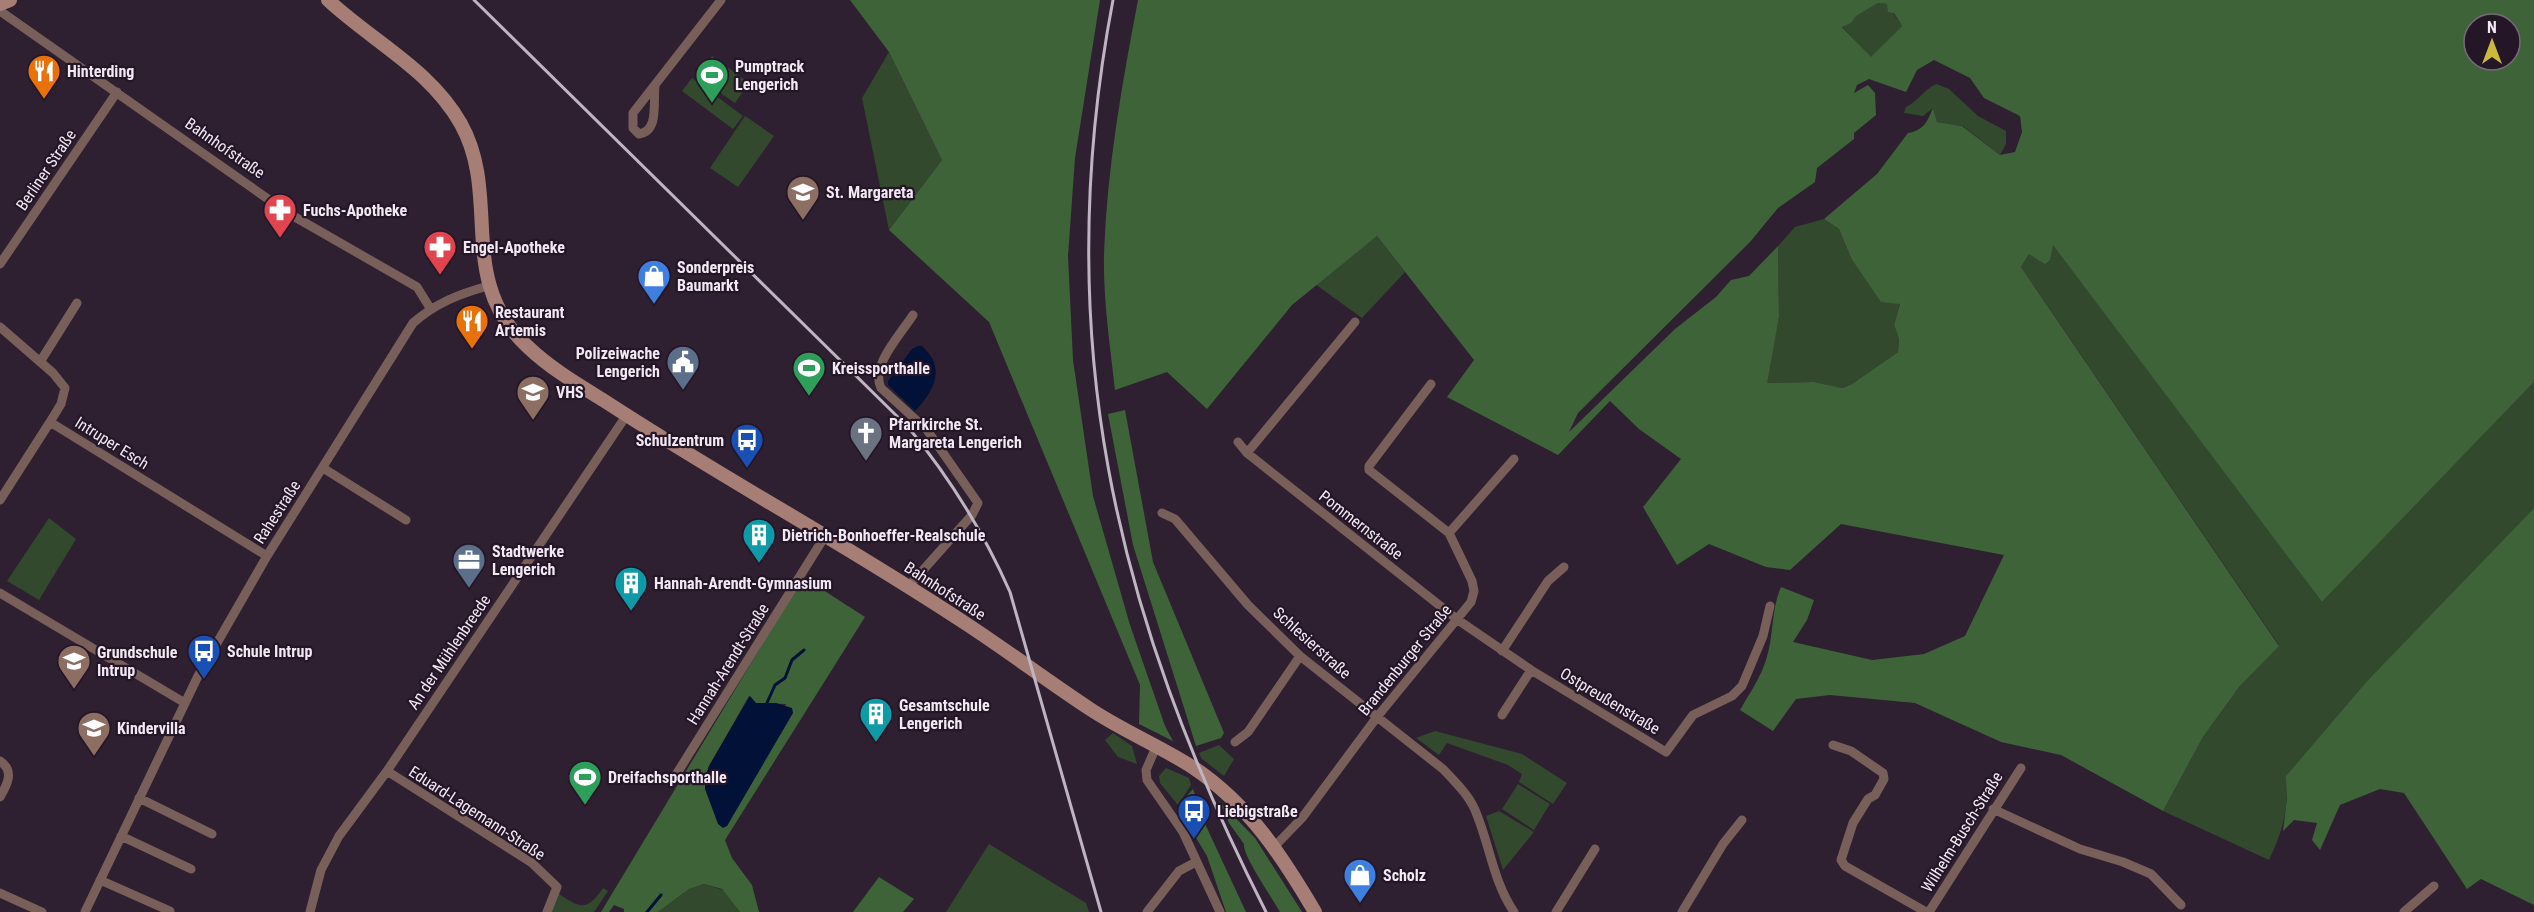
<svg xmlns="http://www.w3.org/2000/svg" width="2534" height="912" font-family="'Roboto Condensed',sans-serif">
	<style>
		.green { fill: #32492e }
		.forest { fill: #3e6339; fill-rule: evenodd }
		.water { fill: #021137 }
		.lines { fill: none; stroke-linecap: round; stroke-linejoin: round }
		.stream { stroke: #021137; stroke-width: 3 }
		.street { stroke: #795f59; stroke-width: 9 }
		.secondary { stroke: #a77e75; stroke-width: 14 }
		.rail { stroke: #bfb4c1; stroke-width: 3 }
		.labels { text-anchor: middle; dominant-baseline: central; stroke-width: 4.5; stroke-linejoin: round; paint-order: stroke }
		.poi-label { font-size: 16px; font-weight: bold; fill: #f2e8f4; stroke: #241627; text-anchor: start }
		.street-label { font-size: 16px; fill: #f2e8f4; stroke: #241627 }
	</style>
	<rect width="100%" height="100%" fill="#2e2031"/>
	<path class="green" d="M1878 3 1887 4 1902 26 1871 58 1842 26 1851 23 1855 16Z
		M889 52 942 160 889 230 862 98Z
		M712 56 749 83 735 103 697 77Z
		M692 78 743 116 733 129 682 91Z
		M1936 84 1949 89 1978 116 2006 131V144L2000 155 1963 126 1937 122 1933 108 1923 116 1904 113 1906 107C1918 101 1924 90 1936 84Z
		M745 116 774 136 738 187 710 168Z
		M1824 219 1839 229 1851 258 1900 304 1894 325 1899 339 1898 352 1852 384 1841 388 1814 382 1766 383 1779 317 1778 246 1795 227Z
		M1377 236 1405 272 1362 318 1315 284Z
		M2053 244 2322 602 2534 382V508L2367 681 2287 775C2288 809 2284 829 2269 860L2163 811 2203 737 2240 686 2279 645 2021 267 2029 254Z
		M49 518 76 539 39 600 7 581Z
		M1435 731 1522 754 1567 783 1553 804 1519 782 1522 774 1508 765 1447 743 1439 755 1416 738Z
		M1113 733 1132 746 1137 764 1118 757 1105 740Z
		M1219 745 1234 759 1224 776 1202 759 1199 753Z
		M1166 768 1189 778 1191 785 1178 805 1160 783 1159 776Z
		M1518 784 1550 804 1534 830 1502 809Z
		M1499 811 1534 832 1503 870 1486 816Z
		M989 844 1086 903 1089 912H946Z
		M704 884 723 890 740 912H658L689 889Z
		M603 888 608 891 594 912H549L558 893C579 908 587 912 603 888Z"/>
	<path class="forest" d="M850 0H1100L1075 158 1068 256 1073 360 1093 496 1130 625 1165 726 1173 741 1139 724 1140 685 989 322 889 230 942 160 889 52Z
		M1138 0H2534V382L2322 602 2053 245 2050 260 2045 264 2029 254 2021 267 2279 646 2240 686 2203 737 2163 811 2061 755 2001 742 1915 703 1830 695 1796 699 1773 731 1740 710C1749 694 1761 677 1766 660 1774 636 1771 609 1781 587L1814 600 1807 620 1793 642 1872 660 1924 654 1965 636 2004 555 1841 524 1790 570 1766 567 1709 544 1677 565 1643 507 1681 459 1639 429 1610 401 1558 455 1447 397 1474 360 1377 236 1292 305 1207 409 1167 372 1115 390C1110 345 1103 299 1104 254 1107 168 1122 84 1138 0ZM1878 3 1887 4 1888 12 1894 13 1902 26 1871 57 1842 27 1851 23 1856 16ZM2474 24H2510V60H2474ZM1934 60 1970 78 1984 98 2020 116 2022 132 2015 152 2000 155 1962 126 1937 122 1933 108C1927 122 1924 130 1908 133L1877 174 1824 219 1839 229 1851 258 1881 302 1900 304 1894 325 1899 339 1898 352 1852 384 1842 388 1814 382 1767 383 1779 317 1778 246 1749 276 1731 280 1716 297 1675 329 1569 432 1578 413 1750 242 1778 208 1815 182 1817 168 1854 139V133L1876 115 1875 93 1868 85 1854 93 1857 85 1869 79 1906 92 1917 70Z
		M1125 410 1153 562 1224 733 1221 738 1196 746 1133 545 1108 414Z
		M2534 508V905L2481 879 2467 889 2404 793 2380 789 2340 805 2320 850 2312 840 2317 823 2294 820 2283 831 2287 798 2286 776 2367 681Z
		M803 577 865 617 725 840 732 858 752 885 759 912H740L722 889 704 884 689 889 658 912H624V909L614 905 609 912H601ZM749 696 755 703 786 704 727 826 705 779 709 766Z
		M1193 789 1206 826 1246 912H1226L1207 856 1184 818 1186 797Z
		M1219 801 1255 838 1302 912H1280C1273 899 1242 855 1244 844L1229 823Z
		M879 877 914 899 903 912H853Z"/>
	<path class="water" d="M918 346H922C946 368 935 390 915 411L888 385V381L912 349Z
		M750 696 756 703H776L792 708 793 713 727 826 723 828 718 824 705 789V779L709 766Z"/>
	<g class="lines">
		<path class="stream" d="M766 705 775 685 785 678 792 660 804 650
			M647 912 661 895"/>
		<path class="street" d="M0 11 288 213 417 287 430 308
			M655 86C653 104 659 131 639 134L633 128V113L721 0
			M0 264 117 92
			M0 327 53 373 65 388 61 404 50 422 267 556
			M40 362 77 303
			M1238 442 1247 453 1458 620 1531 670 1666 752 1693 715 1732 696 1742 686 1763 636 1770 606
			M1247 453 1355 322
			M323 468 406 520
			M0 500 50 422
			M1162 513 1175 519 1248 605 1300 656 1443 769C1456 783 1471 797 1477 815 1490 847 1494 883 1514 912
			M1449 533 1514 459
			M908 587 972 515 978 503 927 430 881 388C870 366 901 334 913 315
			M0 593 185 703
			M1502 651 1548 581 1564 567
			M1502 715 1531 670
			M1235 742 1248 732 1300 656
			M1833 745 1851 751 1883 773 1884 779 1875 795 1868 799 1853 823 1841 860 1845 866 1926 912
			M1156 747 1146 770 1147 780 1183 832 1220 912
			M0 761C15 771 7 785 0 797
			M387 771 532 863 557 887 547 912
			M674 778 825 536
			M139 798 212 834
			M1993 809 2080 849 2123 862 2151 874 2181 905
			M121 836 191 869
			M1275 846 1302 818 1377 717 1471 602 1474 591 1472 581 1449 533 1369 470V466L1431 384
			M100 880 170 911
			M0 893 42 912
			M85 912 198 676 267 556 413 323C436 303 459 294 488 286
			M310 912 321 870 339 836 387 771 626 416
			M1147 912 1179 871 1196 862
			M1556 912 1595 849
			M1682 912 1723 844 1742 820
			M1929 912 2021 768
			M2404 912 2434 886"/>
		<path class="secondary" d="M328 0C373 42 430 69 461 124 502 198 455 280 528 347 550 368 577 384 603 400 660 437 718 472 777 507 841 545 906 584 968 625 1009 652 1049 682 1090 709 1123 731 1160 746 1194 768 1249 805 1282 856 1315 912
			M0 4 10 0"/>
		<path class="rail" d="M474 0 908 427C951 479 983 531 1010 592L1101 912
			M1113 0C1049 335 1114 612 1266 912"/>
	</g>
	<defs>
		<g id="restaurant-pin" transform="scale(1.725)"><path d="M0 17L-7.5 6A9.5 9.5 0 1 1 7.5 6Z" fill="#e8710a" stroke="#241627"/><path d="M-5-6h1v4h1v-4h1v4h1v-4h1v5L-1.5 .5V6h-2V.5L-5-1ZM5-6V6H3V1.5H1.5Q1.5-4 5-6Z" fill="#fff"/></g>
		<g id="stadium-pin" transform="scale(1.725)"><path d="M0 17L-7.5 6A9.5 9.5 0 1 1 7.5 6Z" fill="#2e9e5b" stroke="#241627"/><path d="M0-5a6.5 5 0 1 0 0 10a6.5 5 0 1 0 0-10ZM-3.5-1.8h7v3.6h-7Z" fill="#fff"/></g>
		<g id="school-pin" transform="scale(1.725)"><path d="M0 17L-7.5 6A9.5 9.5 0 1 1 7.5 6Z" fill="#8d6e63" stroke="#241627"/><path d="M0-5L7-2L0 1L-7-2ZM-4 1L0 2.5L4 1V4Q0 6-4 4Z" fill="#fff"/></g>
		<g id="pharmacy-pin" transform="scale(1.725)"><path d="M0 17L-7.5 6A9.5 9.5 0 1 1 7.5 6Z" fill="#e0444e" stroke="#241627"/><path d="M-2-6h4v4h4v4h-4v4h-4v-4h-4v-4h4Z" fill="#fff"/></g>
		<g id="shop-pin" transform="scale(1.725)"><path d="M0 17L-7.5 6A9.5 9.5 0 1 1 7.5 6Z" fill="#3f7fe0" stroke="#241627"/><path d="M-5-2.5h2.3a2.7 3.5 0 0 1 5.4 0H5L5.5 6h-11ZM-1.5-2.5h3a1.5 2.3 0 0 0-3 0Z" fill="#fff"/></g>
		<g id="civic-pin" transform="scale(1.725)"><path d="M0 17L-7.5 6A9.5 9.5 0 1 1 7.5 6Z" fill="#5c6f8a" stroke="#241627"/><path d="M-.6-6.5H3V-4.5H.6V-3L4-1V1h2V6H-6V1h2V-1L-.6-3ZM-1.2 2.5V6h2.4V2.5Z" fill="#fff"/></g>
		<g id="church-pin" transform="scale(1.725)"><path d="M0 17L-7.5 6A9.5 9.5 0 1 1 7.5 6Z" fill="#6b7280" stroke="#241627"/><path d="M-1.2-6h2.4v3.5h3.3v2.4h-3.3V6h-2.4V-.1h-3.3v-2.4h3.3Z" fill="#fff"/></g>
		<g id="bus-pin" transform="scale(1.725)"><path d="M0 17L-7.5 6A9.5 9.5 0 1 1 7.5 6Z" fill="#1a4fb4" stroke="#241627"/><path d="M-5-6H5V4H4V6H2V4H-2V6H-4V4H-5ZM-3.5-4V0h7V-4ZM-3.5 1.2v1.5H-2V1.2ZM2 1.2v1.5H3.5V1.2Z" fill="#fff"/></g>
		<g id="building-pin" transform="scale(1.725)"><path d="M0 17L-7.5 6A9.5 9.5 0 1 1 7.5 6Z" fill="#0f9aa8" stroke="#241627"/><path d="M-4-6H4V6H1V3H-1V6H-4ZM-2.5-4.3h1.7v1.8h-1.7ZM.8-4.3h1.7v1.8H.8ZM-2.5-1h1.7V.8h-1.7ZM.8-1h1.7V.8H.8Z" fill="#fff"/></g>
		<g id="office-pin" transform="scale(1.725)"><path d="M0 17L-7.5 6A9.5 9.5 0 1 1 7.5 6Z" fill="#5c6f8a" stroke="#241627"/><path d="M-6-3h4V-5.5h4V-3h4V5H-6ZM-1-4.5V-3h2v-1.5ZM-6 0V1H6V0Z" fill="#fff"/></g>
	</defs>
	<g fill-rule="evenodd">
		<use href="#restaurant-pin" x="44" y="71"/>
		<use href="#stadium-pin" x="712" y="75"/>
		<use href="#school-pin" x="803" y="192"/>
		<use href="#pharmacy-pin" x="280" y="210"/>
		<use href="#pharmacy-pin" x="440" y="247"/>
		<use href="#shop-pin" x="654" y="276"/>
		<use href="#restaurant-pin" x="472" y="321"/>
		<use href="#civic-pin" x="683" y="362"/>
		<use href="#stadium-pin" x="809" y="368"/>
		<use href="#school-pin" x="533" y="392"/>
		<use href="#church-pin" x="866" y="433"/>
		<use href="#bus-pin" x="747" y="440"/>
		<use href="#building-pin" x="759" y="535"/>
		<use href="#office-pin" x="469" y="560"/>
		<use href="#building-pin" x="631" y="583"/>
		<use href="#bus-pin" x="204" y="651"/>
		<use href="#school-pin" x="74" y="661"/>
		<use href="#building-pin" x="876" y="714"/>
		<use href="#school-pin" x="94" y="728"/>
		<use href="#stadium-pin" x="585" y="777"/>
		<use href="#bus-pin" x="1194" y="811"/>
		<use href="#shop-pin" x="1360" y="875"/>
	</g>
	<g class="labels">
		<g class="poi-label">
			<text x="735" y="66">Pumptrack<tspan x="735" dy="18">Lengerich</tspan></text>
			<text x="67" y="71">Hinterding</text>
			<text x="826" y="192">St. Margareta</text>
			<text x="303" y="210">Fuchs-Apotheke</text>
			<text x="463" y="247">Engel-Apotheke</text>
			<text x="677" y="267">Sonderpreis<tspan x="677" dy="18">Baumarkt</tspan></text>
			<text x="495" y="312">Restaurant<tspan x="495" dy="18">Artemis</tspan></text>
			<text x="660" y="353" text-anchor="end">Polizeiwache<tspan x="660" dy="18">Lengerich</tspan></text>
			<text x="832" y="368">Kreissporthalle</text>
			<text x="556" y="392">VHS</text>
			<text x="889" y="424">Pfarrkirche St.<tspan x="889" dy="18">Margareta Lengerich</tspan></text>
			<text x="724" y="440" text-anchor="end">Schulzentrum</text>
			<text x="782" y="535">Dietrich-Bonhoeffer-Realschule</text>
			<text x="492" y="551">Stadtwerke<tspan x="492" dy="18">Lengerich</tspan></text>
			<text x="654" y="583">Hannah-Arendt-Gymnasium</text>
			<text x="227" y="651">Schule Intrup</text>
			<text x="97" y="652">Grundschule<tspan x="97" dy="18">Intrup</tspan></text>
			<text x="899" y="705">Gesamtschule<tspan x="899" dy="18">Lengerich</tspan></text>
			<text x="117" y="728">Kindervilla</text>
			<text x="608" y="777">Dreifachsporthalle</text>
			<text x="1217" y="811">Liebigstraße</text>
			<text x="1383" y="875">Scholz</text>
		</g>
		<g class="street-label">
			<text transform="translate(225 148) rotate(35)">Bahnhofstraße</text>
			<text transform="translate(46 170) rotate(-56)">Berliner Straße</text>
			<text transform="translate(112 443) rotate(32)">Intruper Esch</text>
			<text transform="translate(277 512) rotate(-57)">Rahestraße</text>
			<text transform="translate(1361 525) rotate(38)">Pommernstraße</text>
			<text transform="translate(945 591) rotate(33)">Bahnhofstraße</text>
			<text transform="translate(1312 643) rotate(42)">Schlesierstraße</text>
			<text transform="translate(449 652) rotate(-56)">An der Mühlenbreede</text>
			<text transform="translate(1405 660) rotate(-51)">Brandenburger Straße</text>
			<text transform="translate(728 664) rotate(-58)">Hannah-Arendt-Straße</text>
			<text transform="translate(1610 701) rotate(31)">Ostpreußenstraße</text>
			<text transform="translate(477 813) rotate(33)">Eduard-Lagemann-Straße</text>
			<text transform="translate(1962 832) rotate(-58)">Wilhelm-Busch-Straße</text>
		</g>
	</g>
	<g transform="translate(2492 42)"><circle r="28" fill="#241627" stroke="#766a79" stroke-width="1.5"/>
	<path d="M0-4.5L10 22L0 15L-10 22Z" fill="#cbba39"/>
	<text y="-9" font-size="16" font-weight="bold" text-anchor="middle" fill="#f2e8f4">N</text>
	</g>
</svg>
